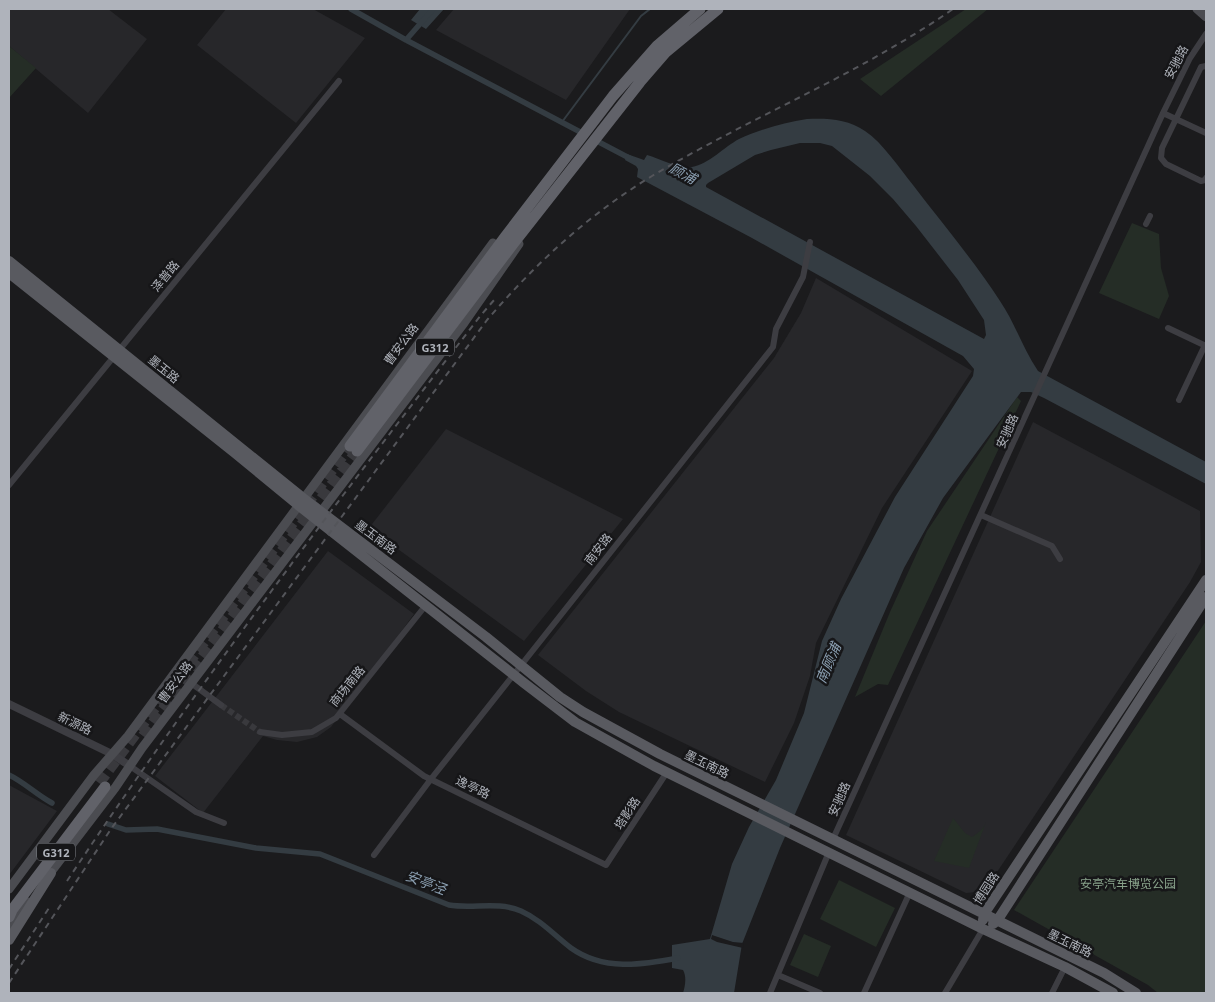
<svg xmlns="http://www.w3.org/2000/svg" width="1215" height="1002" font-family="'Noto Sans','Noto Sans SC',sans-serif">
	<style>
		.built { fill: #27272a }
		.green { fill: #252d26 }
		.water { fill: #343c42; fill-rule: evenodd }
		.pier { fill: #1b1b1d }
		.lines { fill: none; stroke-linecap: round; stroke-linejoin: round }
		.stream { stroke: #343c42; stroke-width: 2 }
		.canal { stroke: #343c42; stroke-width: 5.5 }
		.minor-tunnel { stroke: #39393d; stroke-width: 6; stroke-dasharray: 6 3; stroke-linecap: butt }
		.trunk-tunnel { stroke: #39393d; stroke-width: 11; stroke-dasharray: 11 5.5; stroke-linecap: butt }
		.minor { stroke: #3d3d42; stroke-width: 6 }
		.tertiary { stroke: #3d3d42; stroke-width: 8 }
		.secondary { stroke: #4b4c51; stroke-width: 9 }
		.primary { stroke: #595a60; stroke-width: 10 }
		.trunk { stroke: #616269; stroke-width: 11 }
		.rail { stroke: #54555a; stroke-width: 2; stroke-dasharray: 6 5; stroke-linecap: butt }
		.labels { text-anchor: middle; dominant-baseline: central; stroke-width: 5; stroke-linejoin: round; paint-order: stroke }
		.shield { fill: #161618; stroke: #81848a; stroke-width: 1 }
		.shield-label { font-size: 11px; font-weight: bold; fill: #afb3bb }
		.street-label { font-size: 12px; fill: #afb3bb; stroke: #161618 }
		.park-label { font-size: 12px; fill: #89a38b; stroke: #161618 }
		.water-label { font-size: 14px; font-style: italic; fill: #8b9fb1; stroke: #161618 }
	</style>
	<rect width="100%" height="100%" fill="#1b1b1d"/>
	<path class="built" d="M9 9H108L147 39 88 113 9 46Z
		M226 9H313L365 38 296 123 197 45Z
		M454 9H630L566 100 436 30Z
		M816 278 972 371 882 508 816 643 810 676 794 723 765 782 619 712 586 691 538 655 774 358 801 313Z
		M1033 422 1200 511 1201 562 1190 582 987 887 976 892 966 893 846 835Z
		M446 429 623 519 524 641 369 528Z
		M328 551 414 614 331 727 317 737 297 742 277 740 263 736 203 813 155 776Z
		M9 785 57 811 9 875Z"/>
	<path class="green" d="M966 9H988L881 96 860 79Z
		M9 46 36 68 9 98Z
		M1132 223 1159 234 1161 268 1169 296 1159 319 1099 293Z
		M1017 397 1021 401 888 685 878 684 855 697 890 612 927 531Z
		M1206 621V993H1158L1148 985 1014 910Z
		M953 818 965 833 972 837C978 833 983 830 986 822L969 868 934 861Z
		M839 880 895 908 876 947 820 919Z
		M804 934 831 946 818 977 790 965Z"/>
	<path class="water" d="M420 9H444L426 29 411 20Z
		M807 119C827 118 848 119 865 131 883 143 899 168 913 185 942 223 974 261 1000 301 1015 323 1023 349 1038 371L1206 462V484L1044 398 1031 392H1021L943 498 904 568 780 848 742 944 734 993H683C685 986 687 977 683 970L672 968V945L710 939 732 864 749 827 776 780 804 713 822 641 841 599 895 497 973 376 974 369 963 356 752 238 637 177 638 169 636 166 625 160 627 154 644 160 647 155C661 159 678 169 692 167 709 164 724 147 739 139 760 129 784 123 807 119ZM800 143H820L832 146 870 176 893 199 916 226 958 280 984 320 986 335 984 339 706 187V185L708 183 755 155 771 150Z"/>
	<path class="pier" d="M712 935 733 942 744 943 743 948 717 942 711 939Z"/>
	<g class="lines">
		<path class="stream" d="M562 122 641 16 650 9"/>
		<path class="canal" d="M351 9 406 40 584 134
			M406 40 433 9
			M595 140 633 160
			M9 775C24 782 37 795 52 803
			M108 824 126 830 157 829 256 848 320 854 449 905C473 909 498 901 521 911 541 920 554 935 571 948 603 971 642 965 678 958"/>
		<path class="minor-tunnel" d="M221 705 260 732"/>
		<path class="trunk-tunnel" d="M143 736 357 451
			M99 783 350 446"/>
		<path class="minor" d="M1206 66 1201 67 1162 148 1161 158 1166 164 1201 181 1205 180 1206 178
			M1163 113 1206 133
			M1146 224 1150 216
			M1168 328 1206 346
			M1179 400 1205 345
			M9 485 339 81
			M981 515 1052 546 1060 559
			M191 683 221 705
			M340 714 424 776 606 865 667 772
			M260 732 282 735 312 732 336 718 426 605
			M130 766 196 812 224 823
			M833 839 1163 113 1190 58 1206 34
			M374 855 431 779 773 347 776 329 803 277 810 242
			M778 975 820 993
			M770 993 829 852
			M864 993 910 892
			M945 993 983 929
			M1052 993 1065 967"/>
		<path class="tertiary" d="M9 704 112 754 130 766"/>
		<path class="secondary" d="M1197 9 1206 17
			M47 877 115 788 142 748 464 323 519 244
			M9 889 94 775 128 736 493 243
			M9 927 28 902"/>
		<path class="primary" d="M9 261 303 498 486 637 560 697 583 712 660 754 1104 973 1136 993
			M9 273 235 453 298 505 524 683 575 722 654 766 983 929 1065 967 1113 993
			M983 920 984 914 1206 580
			M993 924 997 921 1206 597
			M9 940 51 873"/>
		<path class="trunk" d="M350 446 505 237 613 96 657 46 700 9
			M357 451 513 244 640 82 666 52 718 9
			M9 917 12 910 105 787"/>
		<path class="rail" d="M67 881C196 687 338 500 481 315L495 299
			M9 969 49 908
			M9 983 111 829 487 320C535 264 588 215 652 176 751 117 858 75 953 9"/>
	</g>
	<g class="labels">
		<g class="shield">
			<rect x="416" y="338.5" width="38" height="17" rx="4"/>
			<rect x="37" y="843.5" width="38" height="17" rx="4"/>
		</g>
		<g class="shield-label">
			<text x="435" y="347">G312</text>
			<text x="56" y="852">G312</text>
		</g>
		<g class="street-label">
			<text transform="translate(1176 62) rotate(-62)">安驰路</text>
			<text transform="translate(165 276) rotate(-51)">泽普路</text>
			<text transform="translate(401 344) rotate(-53)">曹安公路</text>
			<text transform="translate(164 369) rotate(39)">墨玉路</text>
			<text transform="translate(1007 431) rotate(-66)">安驰路</text>
			<text transform="translate(376 537) rotate(37)">墨玉南路</text>
			<text transform="translate(598 549) rotate(-52)">南安路</text>
			<text transform="translate(175 682) rotate(-53)">曹安公路</text>
			<text transform="translate(347 686) rotate(-51)">商场南路</text>
			<text transform="translate(75 723) rotate(26)">新源路</text>
			<text transform="translate(707 764) rotate(26)">墨玉南路</text>
			<text transform="translate(473 787) rotate(26)">逸亭路</text>
			<text transform="translate(839 799) rotate(-66)">安驰路</text>
			<text transform="translate(627 813) rotate(-57)">塔影路</text>
			<text transform="translate(986 888) rotate(-57)">博园路</text>
			<text transform="translate(1070 943) rotate(26)">墨玉南路</text>
		</g>
		<g class="park-label">
			<text x="1128" y="883">安亭汽车博览公园</text>
		</g>
		<g class="water-label">
			<text transform="translate(683 173) rotate(28)">顾浦</text>
			<text transform="translate(828 663) rotate(-67)">南顾浦</text>
			<text transform="translate(426 882) rotate(21)">安亭泾</text>
		</g>
	</g>
	<rect width="1215" height="1002" fill="none" stroke="#afb3bb" stroke-width="20"/>
</svg>
